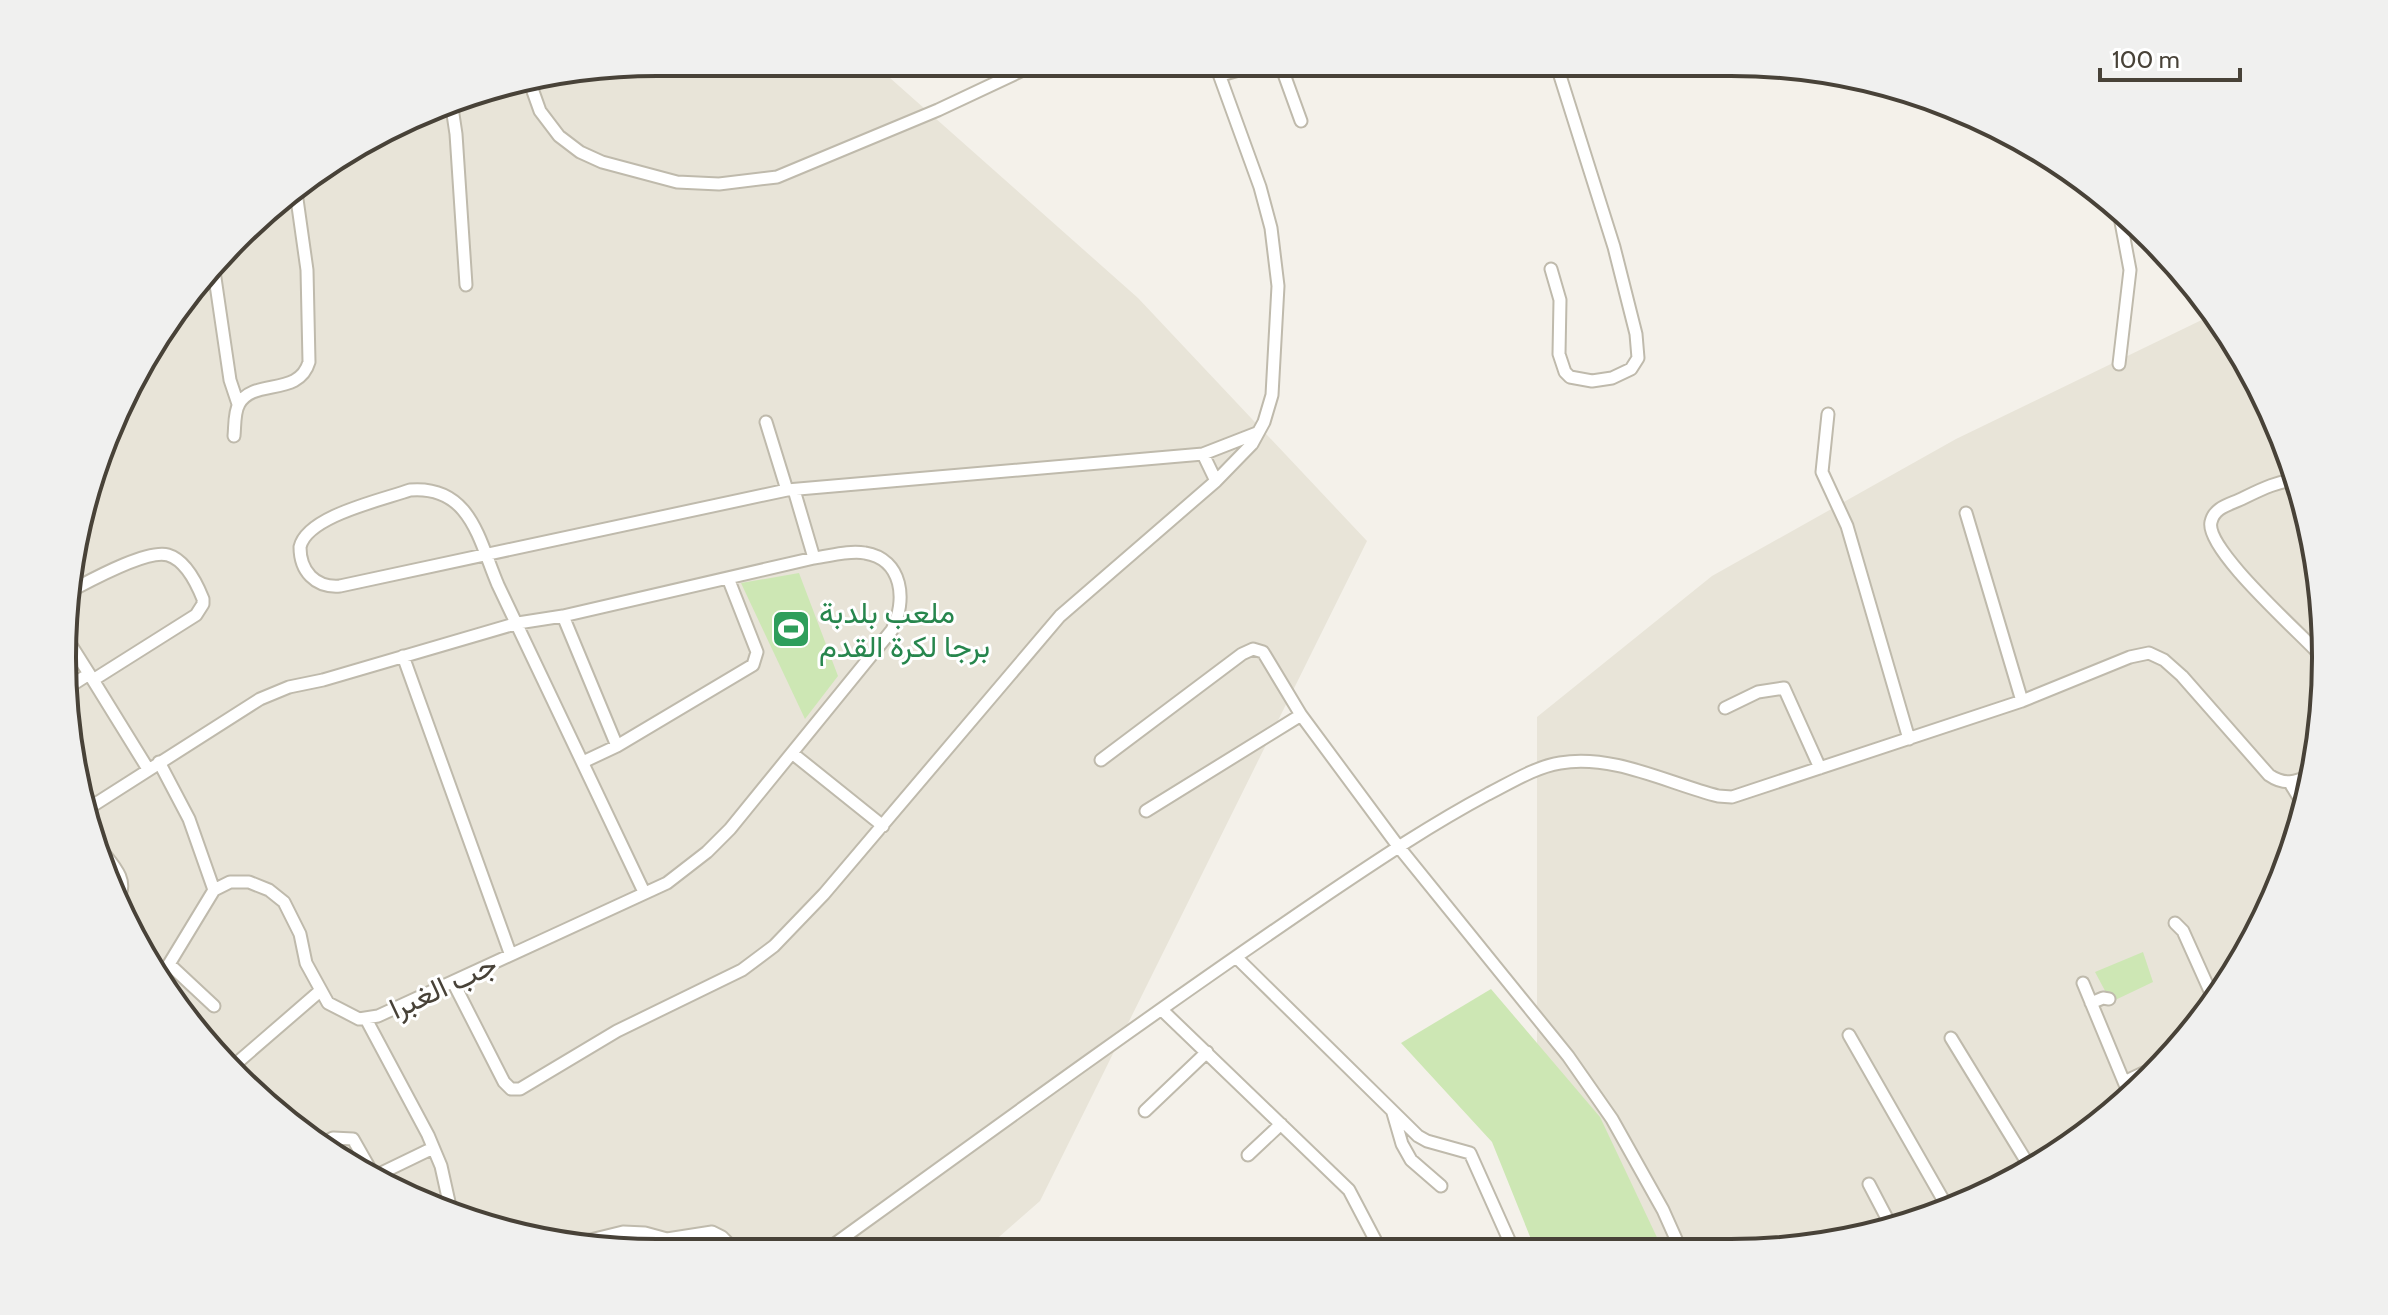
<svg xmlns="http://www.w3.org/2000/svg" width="2388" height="1315" font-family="Cabin,Vazirmatn,sans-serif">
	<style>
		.residential { fill: #e8e4d8 }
		.green { fill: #cde7b4 }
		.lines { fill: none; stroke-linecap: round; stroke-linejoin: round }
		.minor-casing { stroke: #bfbaac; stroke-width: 15 }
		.minor { stroke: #fff; stroke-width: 11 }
		.labels { text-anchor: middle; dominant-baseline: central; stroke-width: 6; stroke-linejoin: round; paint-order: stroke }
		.leisure-label { font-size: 30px; fill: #27864d; stroke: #fff; text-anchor: start }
		.street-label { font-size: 30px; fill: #484238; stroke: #fff }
		.rim { fill: none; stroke: #484238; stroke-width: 4 }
	</style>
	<rect width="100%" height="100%" fill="#f4f1ea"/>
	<path class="residential" d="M658 62H872L1138 298 1367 541 1040 1201 983 1251 619 1252 503 1233 360 1173 210 1050 108 886 63 697 82 504 162 327 295 185 466 94Z
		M2214 314 2264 394 2306 503 2325 618 2321 735 2295 848 2246 955 2178 1050 2062 1152 1958 1208 1808 1248 1570 1249 1537 1107V717L1712 576 1956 439Z"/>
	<path class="green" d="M799 573 838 676 805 719 741 583Z
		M2143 952 2153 982 2111 1002 2095 972Z
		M1491 989 1600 1117 1662 1248 1535 1249 1492 1142 1401 1043Z"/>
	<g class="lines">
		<g class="minor-casing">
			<path id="minor" d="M1280 63 1301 121
				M1221 75 1264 63
				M530 83 540 111 559 136 580 152 602 162 677 182 719 184 777 177 938 110 1040 62
				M451 101 456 134 466 285
				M2118 206 2130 270 2119 364
				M1551 269 1560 300 1559 354 1565 372 1570 377 1592 381 1612 378 1631 369 1638 358 1636 334 1614 247 1556 63
				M214 271 230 380 238 404
				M1828 414 1822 472 1847 526 1909 739
				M766 422 787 490
				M234 436C235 427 234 412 239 404 253 378 299 397 309 362L307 270 295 185
				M1203 454 1216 481
				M2297 480C2278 480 2256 492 2239 500 2228 505 2214 508 2211 522 2204 549 2304 636 2323 658
				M794 490 814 558
				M1966 513 2022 701
				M74 589C93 579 148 549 168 555 185 560 197 584 203 599V604L196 615 93 680 148 769
				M563 616 617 746
				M69 642 93 680
				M403 656 510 953
				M64 690 89 674
				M1725 708 1758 692 1784 688 1820 768
				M792 753 883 826
				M1101 760 1242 654 1253 649 1263 652 1301 715 1398 846 1568 1056 1612 1119 1663 1210 1680 1248
				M159 762 189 819 214 890
				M583 762 617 746 753 665 757 652 728 578
				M2290 783 2304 806
				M89 808 260 699 289 687 323 680 518 623 563 616 814 558C830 556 849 550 865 553 903 559 907 601 892 630L730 829 707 852 667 883 378 1016 359 1019 328 1003 306 963 300 934 284 902 269 890 249 882H230L214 890 163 974
				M1146 811 1301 715
				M98 846C111 863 131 880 117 900
				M644 892 498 585C479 541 471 485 410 490 382 500 307 516 300 547 300 571 315 588 340 586L787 490 1203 454 1257 433
				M2175 923 2183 931 2214 1000
				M1236 957 1418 1136 1427 1141 1470 1153 1513 1249
				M169 964 214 1006
				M453 982 504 1082 511 1089H520L617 1031 742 970 774 946 824 894 1060 616 1216 481 1252 444 1264 422 1272 395 1278 286 1271 228 1260 187 1215 63
				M2083 983 2129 1094
				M2091 1003 2103 998 2109 999
				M1162 1010 1349 1190 1380 1249
				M366 1019 428 1135 441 1166 451 1211
				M1849 1035 1949 1210
				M1951 1038 2031 1169
				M231 1068 320 991
				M2124 1082 2154 1068 2157 1069
				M1145 1111 1207 1052
				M1393 1113 1402 1144 1411 1160 1441 1186
				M323 1143 333 1138 353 1139 374 1176
				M1248 1155 1281 1124
				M371 1178 433 1148
				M1869 1184 1891 1226
				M574 1244 623 1232 645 1233 667 1239 712 1232 722 1237 736 1251
				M825 1251C992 1130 1158 1009 1329 893 1381 858 1432 824 1488 794 1510 783 1535 767 1560 763 1614 754 1667 783 1718 796L1732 797 2022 701 2130 657 2149 653 2164 660 2182 676 2269 775C2285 786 2295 782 2312 775"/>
		</g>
		<use href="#minor" class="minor"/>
	</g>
	<defs>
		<g id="stadium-square" transform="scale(2)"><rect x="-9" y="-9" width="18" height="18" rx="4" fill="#2e9e5b" stroke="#fff"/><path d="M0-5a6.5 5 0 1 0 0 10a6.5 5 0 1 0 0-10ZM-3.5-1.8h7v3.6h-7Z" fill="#fff"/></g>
	</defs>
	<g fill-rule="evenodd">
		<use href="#stadium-square" x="791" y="629"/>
	</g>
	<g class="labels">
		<g class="leisure-label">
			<text x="819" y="612">ملعب بلدبة<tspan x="819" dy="34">برجا لكرة القدم</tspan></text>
		</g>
		<g class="street-label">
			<text transform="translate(443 986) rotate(-25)">جب الغبرا</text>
		</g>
	</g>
	<path d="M0 0H2388V1315H0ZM657 76H1731A581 581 0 0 1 2312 657V658A581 581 0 0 1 1731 1239H657A581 581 0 0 1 76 658V657A581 581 0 0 1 657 76Z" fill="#f0f0ef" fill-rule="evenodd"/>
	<path class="rim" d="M657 76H1731A581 581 0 0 1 2312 657V658A581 581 0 0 1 1731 1239H657A581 581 0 0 1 76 658V657A581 581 0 0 1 657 76Z"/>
	<path d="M2100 68v12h140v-12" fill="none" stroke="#484238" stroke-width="4"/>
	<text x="2112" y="68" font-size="24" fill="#484238" stroke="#ffffff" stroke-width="6" paint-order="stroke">100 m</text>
</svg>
